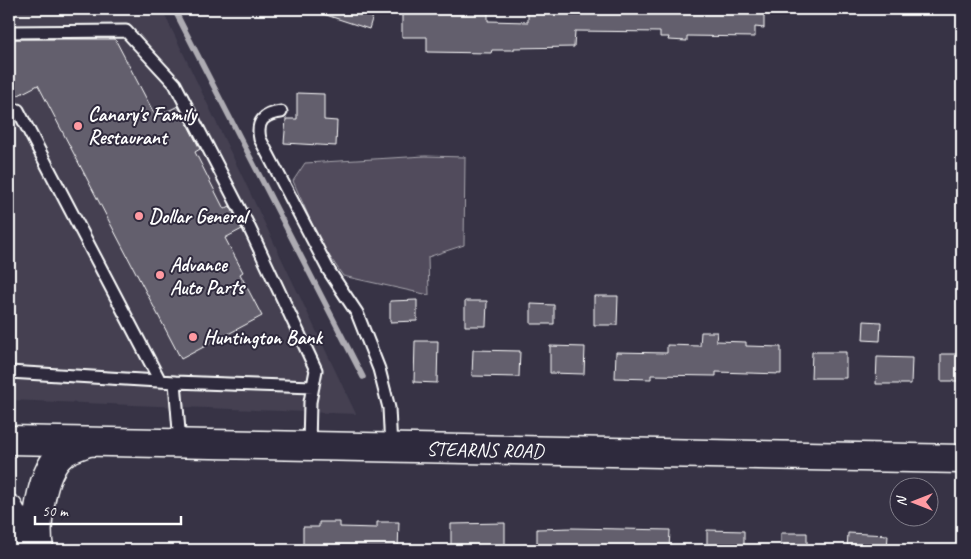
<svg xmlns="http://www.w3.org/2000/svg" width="971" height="559" font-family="Caveat,sans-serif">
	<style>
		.built { fill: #444051 }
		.green { fill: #514c5c; stroke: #a8a6ae }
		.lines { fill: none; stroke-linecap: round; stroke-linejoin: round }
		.stream { stroke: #adabb2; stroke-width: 5.5 }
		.building { fill: #635f6d; stroke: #fff }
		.lane-casing { stroke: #fff; stroke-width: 15 }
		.primary-casing { stroke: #fff; stroke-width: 31 }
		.lane { stroke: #2f2a3d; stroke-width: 11 }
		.primary { stroke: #2f2a3d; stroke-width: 28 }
		.poi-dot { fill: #ff9aa2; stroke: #2f2a3d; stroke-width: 2 }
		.labels { text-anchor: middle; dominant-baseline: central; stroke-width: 4; stroke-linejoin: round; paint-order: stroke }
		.poi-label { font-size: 20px; font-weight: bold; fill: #fff; stroke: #2f2a3d; text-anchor: start }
		.street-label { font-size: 20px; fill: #fff; stroke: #2f2a3d }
	</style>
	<rect width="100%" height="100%" fill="#373345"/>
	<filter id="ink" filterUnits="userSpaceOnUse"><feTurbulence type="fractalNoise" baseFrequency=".02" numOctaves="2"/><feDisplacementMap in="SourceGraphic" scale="10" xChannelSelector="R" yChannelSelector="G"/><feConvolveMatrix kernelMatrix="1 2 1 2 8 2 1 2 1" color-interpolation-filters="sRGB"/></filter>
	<g filter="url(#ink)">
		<path class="built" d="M9 9H162L356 414 9 400Z"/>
		<path class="green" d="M425 156 465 157 464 245 428 257 429 295 343 276 320 242 293 181 305 163Z"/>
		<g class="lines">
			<path class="stream" d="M174 9 363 377"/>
		</g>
		<path class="building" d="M317 9H375L369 29 317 12Z
			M427 9H488V21L528 22V13L554 14V9H764V28L755 27V37L687 36V41L668 40 669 37H660V32L575 31 574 47 514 48V50H492L491 53 427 52V37H402V13H427Z
			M13 39H115L156 117 178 106 200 149 195 152 224 209 230 206 242 229 225 238 243 272 240 274 262 316 181 359 38 85 9 100V42Z
			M297 93 324 94V120L337 121 336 146 284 143 286 119H297Z
			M594 296H618L617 325H594Z
			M417 300V321L390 322V301Z
			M465 301H487L486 326H465Z
			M531 304 554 305V324H531Z
			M864 321 881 322 880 341 863 340Z
			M701 332H717L716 341 746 342V346L781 347V374L716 372V376L651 375V379L615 378 616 352 667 353V345L700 346Z
			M415 341H438L437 383 414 382Z
			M550 346 585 347 584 374 550 373Z
			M473 350 520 351 519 377 472 376Z
			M812 352H846V378H811Z
			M941 354H962V381H941Z
			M877 357 912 358 911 384H876Z
			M319 522H340V527L377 528V522H399L398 550H303V527H319Z
			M505 523V550H469V545H451V524Z
			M572 528 670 530 669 550H537V529Z
			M707 530 744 531V550H707Z
			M781 533H807V550H781Z
			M848 533 888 535 887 550H847Z"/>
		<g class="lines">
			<g class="lane-casing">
				<path id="lane" d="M9 32 126 31 175 84 248 225 316 370 310 402 309 446
					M281 112C264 114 256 121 260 139L329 271 357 313 379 369 389 408 391 448
					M9 114 18 110 160 381
					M9 372 175 382 180 443
					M175 382 313 387"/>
			</g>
			<g class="primary-casing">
				<g id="primary">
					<path id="s1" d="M9 440 962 459"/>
					<path d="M9 509 31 550"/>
					<path d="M39 550C35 524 40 471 63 453 70 448 80 445 88 442"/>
				</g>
			</g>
			<use href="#lane" class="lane"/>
			<use href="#primary" class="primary"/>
		</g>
	</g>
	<g class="poi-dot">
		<circle cx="78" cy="126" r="5"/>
		<circle cx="139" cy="216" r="5"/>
		<circle cx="160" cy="275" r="5"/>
		<circle cx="193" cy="337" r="5"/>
	</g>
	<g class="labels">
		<g class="poi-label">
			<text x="88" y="114">Canary's Family<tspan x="88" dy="23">Restaurant</tspan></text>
			<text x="149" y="216">Dollar General</text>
			<text x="170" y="264">Advance<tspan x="170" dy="23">Auto Parts</tspan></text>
			<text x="203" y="337">Huntington Bank</text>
		</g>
		<g class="street-label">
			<text stroke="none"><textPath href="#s1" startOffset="476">STEARNS ROAD</textPath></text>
		</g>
	</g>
	<rect width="971" height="559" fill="none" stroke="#2f2a3d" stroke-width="30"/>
	<rect x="15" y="15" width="941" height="529" fill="none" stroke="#fff" stroke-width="2" filter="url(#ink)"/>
	<g transform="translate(914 502) rotate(270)"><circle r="24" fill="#2f2a3d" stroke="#827f8b"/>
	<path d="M0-4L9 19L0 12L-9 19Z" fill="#ff9aa2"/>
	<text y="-8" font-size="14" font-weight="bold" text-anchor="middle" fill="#ffffff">N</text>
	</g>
	<path d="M35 516v8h146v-8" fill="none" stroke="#ffffff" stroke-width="2.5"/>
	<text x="42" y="516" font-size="15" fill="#ffffff" stroke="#2f2a3d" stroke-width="4" paint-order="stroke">50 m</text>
</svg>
